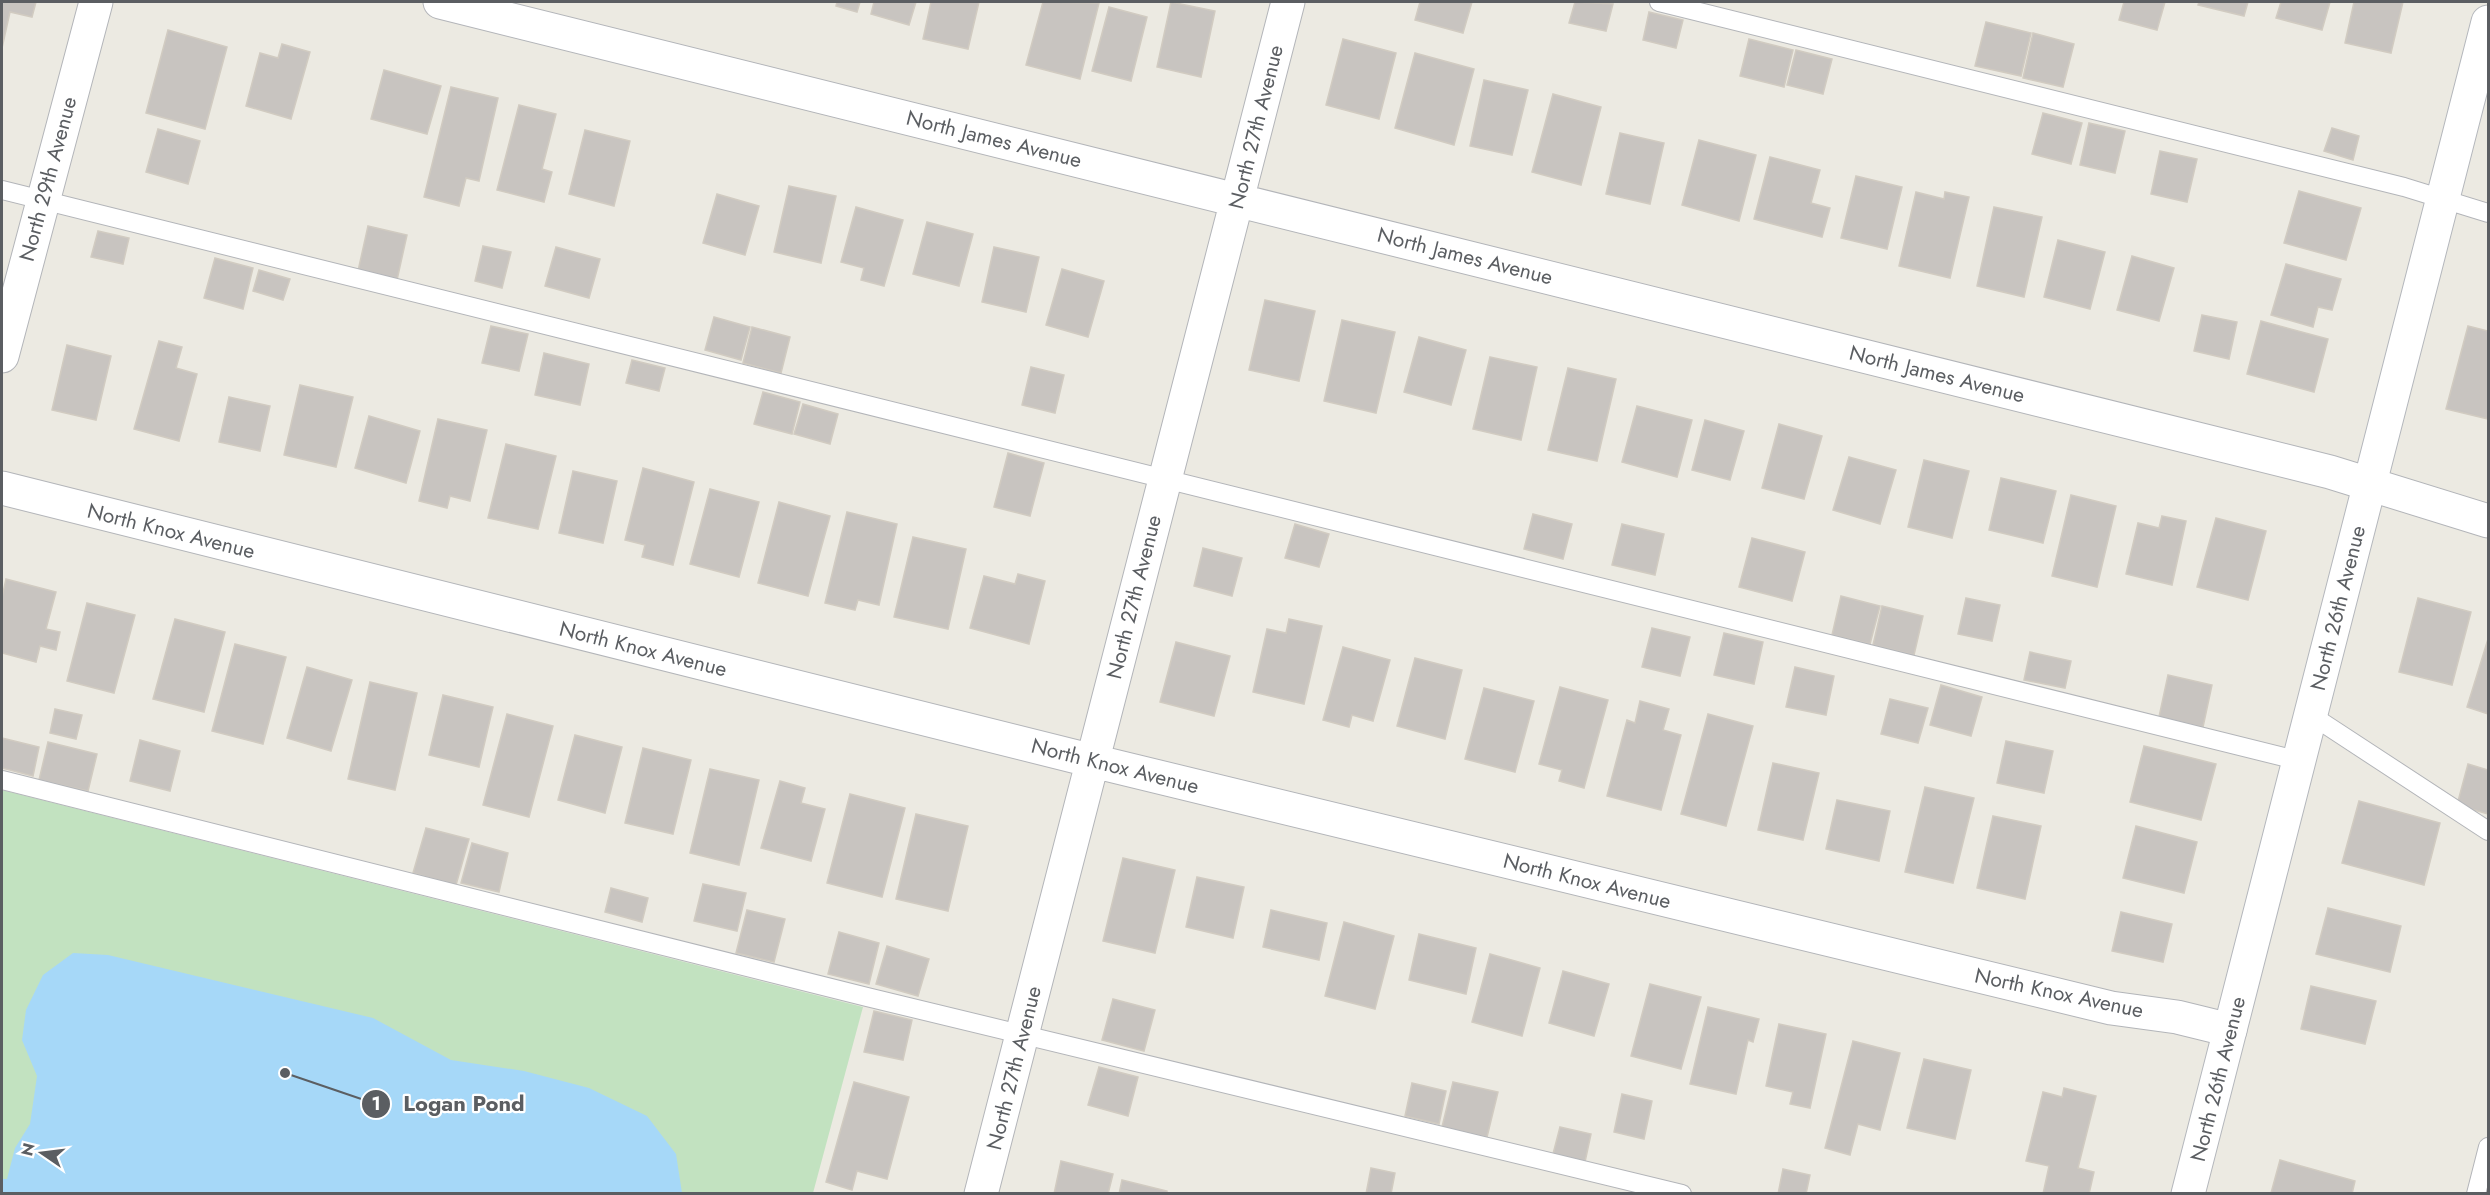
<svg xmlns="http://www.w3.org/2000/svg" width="2490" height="1195" font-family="Jost,sans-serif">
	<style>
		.green { fill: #c2e2c0 }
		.water { fill: #a6d8f8 }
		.building { fill: #c8c4c0; stroke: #d1cbc1; stroke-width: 1.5 }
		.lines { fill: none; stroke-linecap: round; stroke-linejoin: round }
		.lane-casing { stroke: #b3b5b9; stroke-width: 20 }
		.street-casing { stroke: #b3b5b9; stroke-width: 35 }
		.secondary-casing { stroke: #b4b7bc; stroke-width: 35 }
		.lane { stroke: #fff; stroke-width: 18 }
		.street { stroke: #fff; stroke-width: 33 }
		.secondary { stroke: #fff; stroke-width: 33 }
		.labels { text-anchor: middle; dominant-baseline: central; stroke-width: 4.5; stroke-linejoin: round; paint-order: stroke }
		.street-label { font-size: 21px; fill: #5b5e62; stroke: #fff }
		.leader { fill: none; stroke: #5b5e62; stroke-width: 2 }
		.callout-dot { fill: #5b5e62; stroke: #fff; stroke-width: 2 }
		.mark-label { font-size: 18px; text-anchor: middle; font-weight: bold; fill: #fff }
		.callout-label { font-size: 22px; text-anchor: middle; font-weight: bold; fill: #5b5e62; stroke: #fff; stroke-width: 4.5; stroke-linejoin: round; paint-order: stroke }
	</style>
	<rect width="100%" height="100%" fill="#eceae2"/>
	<path class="green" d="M2 790 863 1007 813 1193H2Z"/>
	<path class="water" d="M73 953 108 955 373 1018 451 1060 524 1071 589 1088 647 1116 676 1154 682 1193H2V1179H7L15 1148 30 1124 37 1076 22 1040 26 1010 43 975Z"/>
	<path class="building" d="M2 2H36L32 17 10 12 2 48Z
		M837 2H860L857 12 836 6Z
		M874 2H916L909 25 871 14Z
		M931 2H979L968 49 923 39Z
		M1043 2 1099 3 1080 79 1026 65Z
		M1171 2 1215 11 1201 77 1157 67Z
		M1420 2H1472L1463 33 1415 20Z
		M1575 2 1613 4 1606 31 1569 23Z
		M2124 2H2165L2157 30 2119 20Z
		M2199 2H2248L2244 16 2198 5Z
		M2281 2H2330L2322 30 2276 18Z
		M2354 2H2403L2391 53 2345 43Z
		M1109 7 1147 17 1131 81 1092 71Z
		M1649 12 1683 20 1676 48 1643 40Z
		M1986 22 2031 33 2021 76 1975 66Z
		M168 30 227 47 205 129 146 113Z
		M2033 33 2074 44 2063 87 2023 78Z
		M1343 39 1396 53 1379 119 1326 105Z
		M1749 39 1793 50 1784 87 1740 76Z
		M282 44 310 52 291 119 246 106 260 53 278 58Z
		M1796 50 1832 59 1823 94 1787 85Z
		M1415 53 1474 69 1454 145 1395 128Z
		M384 70 441 86 427 134 371 119Z
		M1484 80 1528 90 1512 155 1470 146Z
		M451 87 498 98 479 181 466 178 459 206 424 197Z
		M1553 94 1601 107 1581 185 1532 172Z
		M519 105 556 114 542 169 552 172 544 202 497 190Z
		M2043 113 2082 123 2071 164 2032 154Z
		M2089 123 2125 131 2115 173 2080 165Z
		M2332 128 2359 136 2353 160 2324 151Z
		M158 129 200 141 188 184 146 172Z
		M585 130 630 141 614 206 569 194Z
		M1620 133 1664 143 1650 204 1606 194Z
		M1699 140 1756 155 1739 221 1682 205Z
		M2160 151 2197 159 2187 202 2151 194Z
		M1770 157 1820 170 1811 203 1830 208 1822 237 1754 219Z
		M1856 176 1902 187 1887 249 1841 238Z
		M789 186 836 196 821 263 774 252Z
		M2299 191 2361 208 2346 260 2284 243Z
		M1916 192 1944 199 1945 192 1969 197 1950 278 1899 266Z
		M717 194 759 206 745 255 703 243Z
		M856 207 903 220 884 286 861 280 864 268 841 262Z
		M1994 207 2042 217 2024 297 1977 286Z
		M927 222 973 234 959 286 913 274Z
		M368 226 407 235 397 280 358 271Z
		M98 231 129 238 123 264 91 257Z
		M2058 240 2105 252 2090 309 2044 297Z
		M483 246 511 252 502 288 475 281Z
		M556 247 600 259 589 298 545 286Z
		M994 247 1039 257 1026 312 982 302Z
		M2132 256 2174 268 2159 321 2117 310Z
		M215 258 253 268 243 309 204 298Z
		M2286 264 2341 279 2332 310 2318 307 2313 327 2271 315Z
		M1062 269 1104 281 1088 337 1046 325Z
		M259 270 290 279 283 300 253 291Z
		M1265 300 1315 311 1299 381 1249 370Z
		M2202 315 2237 322 2229 359 2194 351Z
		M714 317 750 327 741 360 705 350Z
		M1342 320 1395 332 1376 413 1324 401Z
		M2261 321 2328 339 2314 392 2247 374Z
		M491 326 528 334 519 371 482 363Z
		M2468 326 2488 331V419L2446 409Z
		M752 327 790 337 781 373 743 363Z
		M1419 337 1466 350 1451 405 1404 392Z
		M159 341 182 347 176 368 197 374 179 441 134 429Z
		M67 345 111 356 96 420 52 410Z
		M544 353 589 364 580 405 535 395Z
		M1490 357 1537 367 1521 440 1473 429Z
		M632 360 665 368 659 391 626 383Z
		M1031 367 1064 375 1055 413 1022 405Z
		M1568 368 1616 379 1597 461 1548 450Z
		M300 385 353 397 336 467 284 455Z
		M763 392 800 402 792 434 754 424Z
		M229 397 270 406 260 451 219 442Z
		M803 404 838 414 830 444 794 434Z
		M1637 406 1692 420 1677 477 1622 462Z
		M369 416 420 431 406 483 355 468Z
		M438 419 487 430 470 501 450 496 447 508 419 501Z
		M1705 420 1744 431 1730 480 1692 470Z
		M1779 424 1822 436 1804 499 1762 488Z
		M506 444 556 456 538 529 488 518Z
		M1008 453 1044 463 1030 516 994 507Z
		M1849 457 1896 470 1880 524 1833 510Z
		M1924 460 1969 471 1952 538 1908 527Z
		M643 468 694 482 673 565 642 557 645 545 625 540Z
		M573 471 617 481 603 543 559 533Z
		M2001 478 2056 491 2043 543 1989 530Z
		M710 489 759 502 739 577 690 564Z
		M2071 495 2116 506 2097 587 2052 576Z
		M779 502 830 516 808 596 758 583Z
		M847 512 897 524 879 605 858 600 855 610 825 603Z
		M1533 514 1572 524 1563 559 1524 549Z
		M2162 516 2186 521 2172 585 2126 574 2138 523 2159 528Z
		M2216 518 2266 531 2248 600 2197 587Z
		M1295 524 1329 534 1319 567 1285 558Z
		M1622 524 1664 534 1655 575 1612 565Z
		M913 537 966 549 948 629 894 617Z
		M1752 538 1805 552 1792 601 1739 587Z
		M1203 548 1242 558 1232 596 1194 586Z
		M1018 574 1045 581 1029 644 970 628 984 576 1015 584Z
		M6 579 56 592 46 629 60 632 56 650 40 646 36 662 2 653V597Z
		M1841 596 1880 606 1870 644 1832 635Z
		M1966 598 2000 605 1992 641 1958 634Z
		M2418 598 2471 612 2452 685 2399 672Z
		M87 603 135 615 114 693 67 681Z
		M1882 606 1923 616 1914 655 1873 645Z
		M175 619 225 632 204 712 153 699Z
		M1289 619 1322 626 1304 704 1253 692 1267 629 1286 633Z
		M1652 628 1690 637 1680 676 1642 667Z
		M1724 633 1763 642 1754 684 1714 675Z
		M2488 639V714L2467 707Z
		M1176 642 1230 656 1214 716 1160 702Z
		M235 644 286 657 263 744 212 731Z
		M1343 647 1390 660 1373 721 1352 715 1349 727 1323 720Z
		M2030 652 2071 661 2065 688 2024 680Z
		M1415 658 1462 670 1445 739 1397 726Z
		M307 667 352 680 331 751 287 738Z
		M1795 667 1834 676 1826 715 1786 707Z
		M2168 675 2212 685 2203 727 2159 717Z
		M370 682 417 693 395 790 348 779Z
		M1941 685 1982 697 1971 736 1930 725Z
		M1560 687 1608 700 1584 788 1559 781 1562 770 1539 764Z
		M1484 688 1534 701 1515 772 1465 759Z
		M443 695 493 707 479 767 429 755Z
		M1890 699 1928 708 1918 743 1881 734Z
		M1640 701 1669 709 1663 730 1681 735 1661 810 1607 796 1627 720 1635 723Z
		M55 709 82 715 76 739 50 733Z
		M507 714 553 726 529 817 483 805Z
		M1708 714 1753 726 1726 826 1681 814Z
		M575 735 622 747 605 813 558 800Z
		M2 738 39 747 33 776 2 768Z
		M140 740 180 751 170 791 130 781Z
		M2006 741 2053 751 2044 793 1997 783Z
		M48 742 97 754 88 791 39 780Z
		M2144 746 2216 764 2201 820 2130 802Z
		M643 748 691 760 673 834 625 823Z
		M1773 763 1819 773 1803 840 1758 830Z
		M2468 764 2488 770V814L2457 805Z
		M710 769 759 780 739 865 690 853Z
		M780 781 805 788 801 803 825 809 811 861 761 848Z
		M1925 787 1974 798 1953 883 1905 872Z
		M850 794 905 808 882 897 827 883Z
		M1837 800 1890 811 1879 861 1826 849Z
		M2359 801 2440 823 2424 885 2342 863Z
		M916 814 968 826 948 911 896 899Z
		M1993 816 2041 826 2025 899 1977 888Z
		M2136 826 2197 842 2184 893 2123 878Z
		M426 828 469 839 456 885 413 873Z
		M472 843 508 853 499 892 461 883Z
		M1123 858 1175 870 1155 953 1103 941Z
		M1197 877 1244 887 1233 938 1186 927Z
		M703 884 746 893 737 931 694 921Z
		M611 888 648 898 642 922 605 912Z
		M2328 908 2401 926 2390 972 2316 954Z
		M747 910 785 919 774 962 736 953Z
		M1271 910 1327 923 1319 960 1263 947Z
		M2121 912 2172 924 2163 962 2112 951Z
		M1344 922 1394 936 1375 1009 1325 996Z
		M839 932 879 943 869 984 828 974Z
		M1419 934 1476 948 1466 994 1409 980Z
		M887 946 929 959 918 996 876 984Z
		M1490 954 1540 968 1522 1036 1472 1022Z
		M1563 971 1609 984 1594 1036 1549 1023Z
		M1650 984 1701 997 1681 1069 1631 1056Z
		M2311 986 2376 1001 2365 1044 2301 1029Z
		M1113 999 1155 1010 1144 1051 1102 1040Z
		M1708 1007 1759 1019 1753 1042 1748 1040 1736 1094 1690 1084Z
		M874 1011 912 1020 903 1060 864 1052Z
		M1779 1024 1826 1034 1810 1108 1790 1104 1793 1092 1766 1086Z
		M1853 1041 1900 1053 1880 1130 1858 1124 1850 1155 1825 1148Z
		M1924 1059 1971 1070 1955 1139 1907 1128Z
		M1099 1067 1138 1077 1128 1116 1088 1105Z
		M854 1082 909 1097 887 1179 857 1171 852 1190 826 1182Z
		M1453 1082 1498 1092 1487 1137 1442 1127Z
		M1412 1083 1446 1091 1439 1124 1405 1116Z
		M2064 1088 2096 1096 2078 1168 2094 1172 2089 1194H2043L2049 1166 2026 1161 2043 1092 2062 1097Z
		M1622 1094 1652 1101 1644 1139 1614 1132Z
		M1560 1127 1591 1134 1585 1162 1553 1154Z
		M2280 1160 2355 1181 2352 1194 2271 1193Z
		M1061 1161 1113 1174 1108 1194H1054Z
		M1371 1168 1395 1173 1391 1194H1366Z
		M1783 1169 1810 1175 1806 1194H1778Z
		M1122 1180 1167 1191V1194H1119Z"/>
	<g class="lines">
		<g class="lane-casing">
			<path id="lane" d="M1659 2 2404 187 2488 213
				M2 190 2300 761
				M2311 715 2488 831
				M2 780 867 997 1682 1194
				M2476 1194 2488 1147"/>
		</g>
		<g class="street-casing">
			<path id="street" d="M440 2 2330 472 2488 521
				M2 356 96 2
				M2 488 1093 761 2111 1008 2177 1017 2230 1030
				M981 1194 1288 2"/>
		</g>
		<g class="secondary-casing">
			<path id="secondary" d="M2188 1194 2488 22"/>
		</g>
		<use href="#lane" class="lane"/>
		<use href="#street" class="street"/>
		<use href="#secondary" class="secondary"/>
	</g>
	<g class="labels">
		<g class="street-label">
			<text transform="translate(1256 127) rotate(-76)">North 27th Avenue</text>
			<text transform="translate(994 139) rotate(14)">North James Avenue</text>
			<text transform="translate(48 179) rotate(-75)">North 29th Avenue</text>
			<text transform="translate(1465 256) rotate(14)">North James Avenue</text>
			<text transform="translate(1937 374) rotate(14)">North James Avenue</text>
			<text transform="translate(171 531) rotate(14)">North Knox Avenue</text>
			<text transform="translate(1134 597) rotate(-76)">North 27th Avenue</text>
			<text transform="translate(2338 608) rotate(-76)">North 26th Avenue</text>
			<text transform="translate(643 649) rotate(14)">North Knox Avenue</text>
			<text transform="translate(1115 766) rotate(14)">North Knox Avenue</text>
			<text transform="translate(1587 881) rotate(14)">North Knox Avenue</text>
			<text transform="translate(2059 993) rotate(12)">North Knox Avenue</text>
			<text transform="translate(1014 1068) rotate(-76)">North 27th Avenue</text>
			<text transform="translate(2218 1079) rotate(-76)">North 26th Avenue</text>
		</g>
	</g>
	<path class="leader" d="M285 1073L376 1104"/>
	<g class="callout-dot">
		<circle cx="285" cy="1073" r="6"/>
		<circle cx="376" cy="1104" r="15"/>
	</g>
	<g class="mark-label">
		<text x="376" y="1110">1</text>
	</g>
	<g class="callout-label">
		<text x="464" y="1111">Logan Pond</text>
	</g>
	<rect width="2490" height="1195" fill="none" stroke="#5b5e62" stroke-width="6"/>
	<g transform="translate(42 1153) rotate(284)" stroke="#ffffff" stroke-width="4.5" paint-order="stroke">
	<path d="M0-4.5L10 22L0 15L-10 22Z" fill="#5b5e62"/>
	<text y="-9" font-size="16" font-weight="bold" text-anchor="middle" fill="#5b5e62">N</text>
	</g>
</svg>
